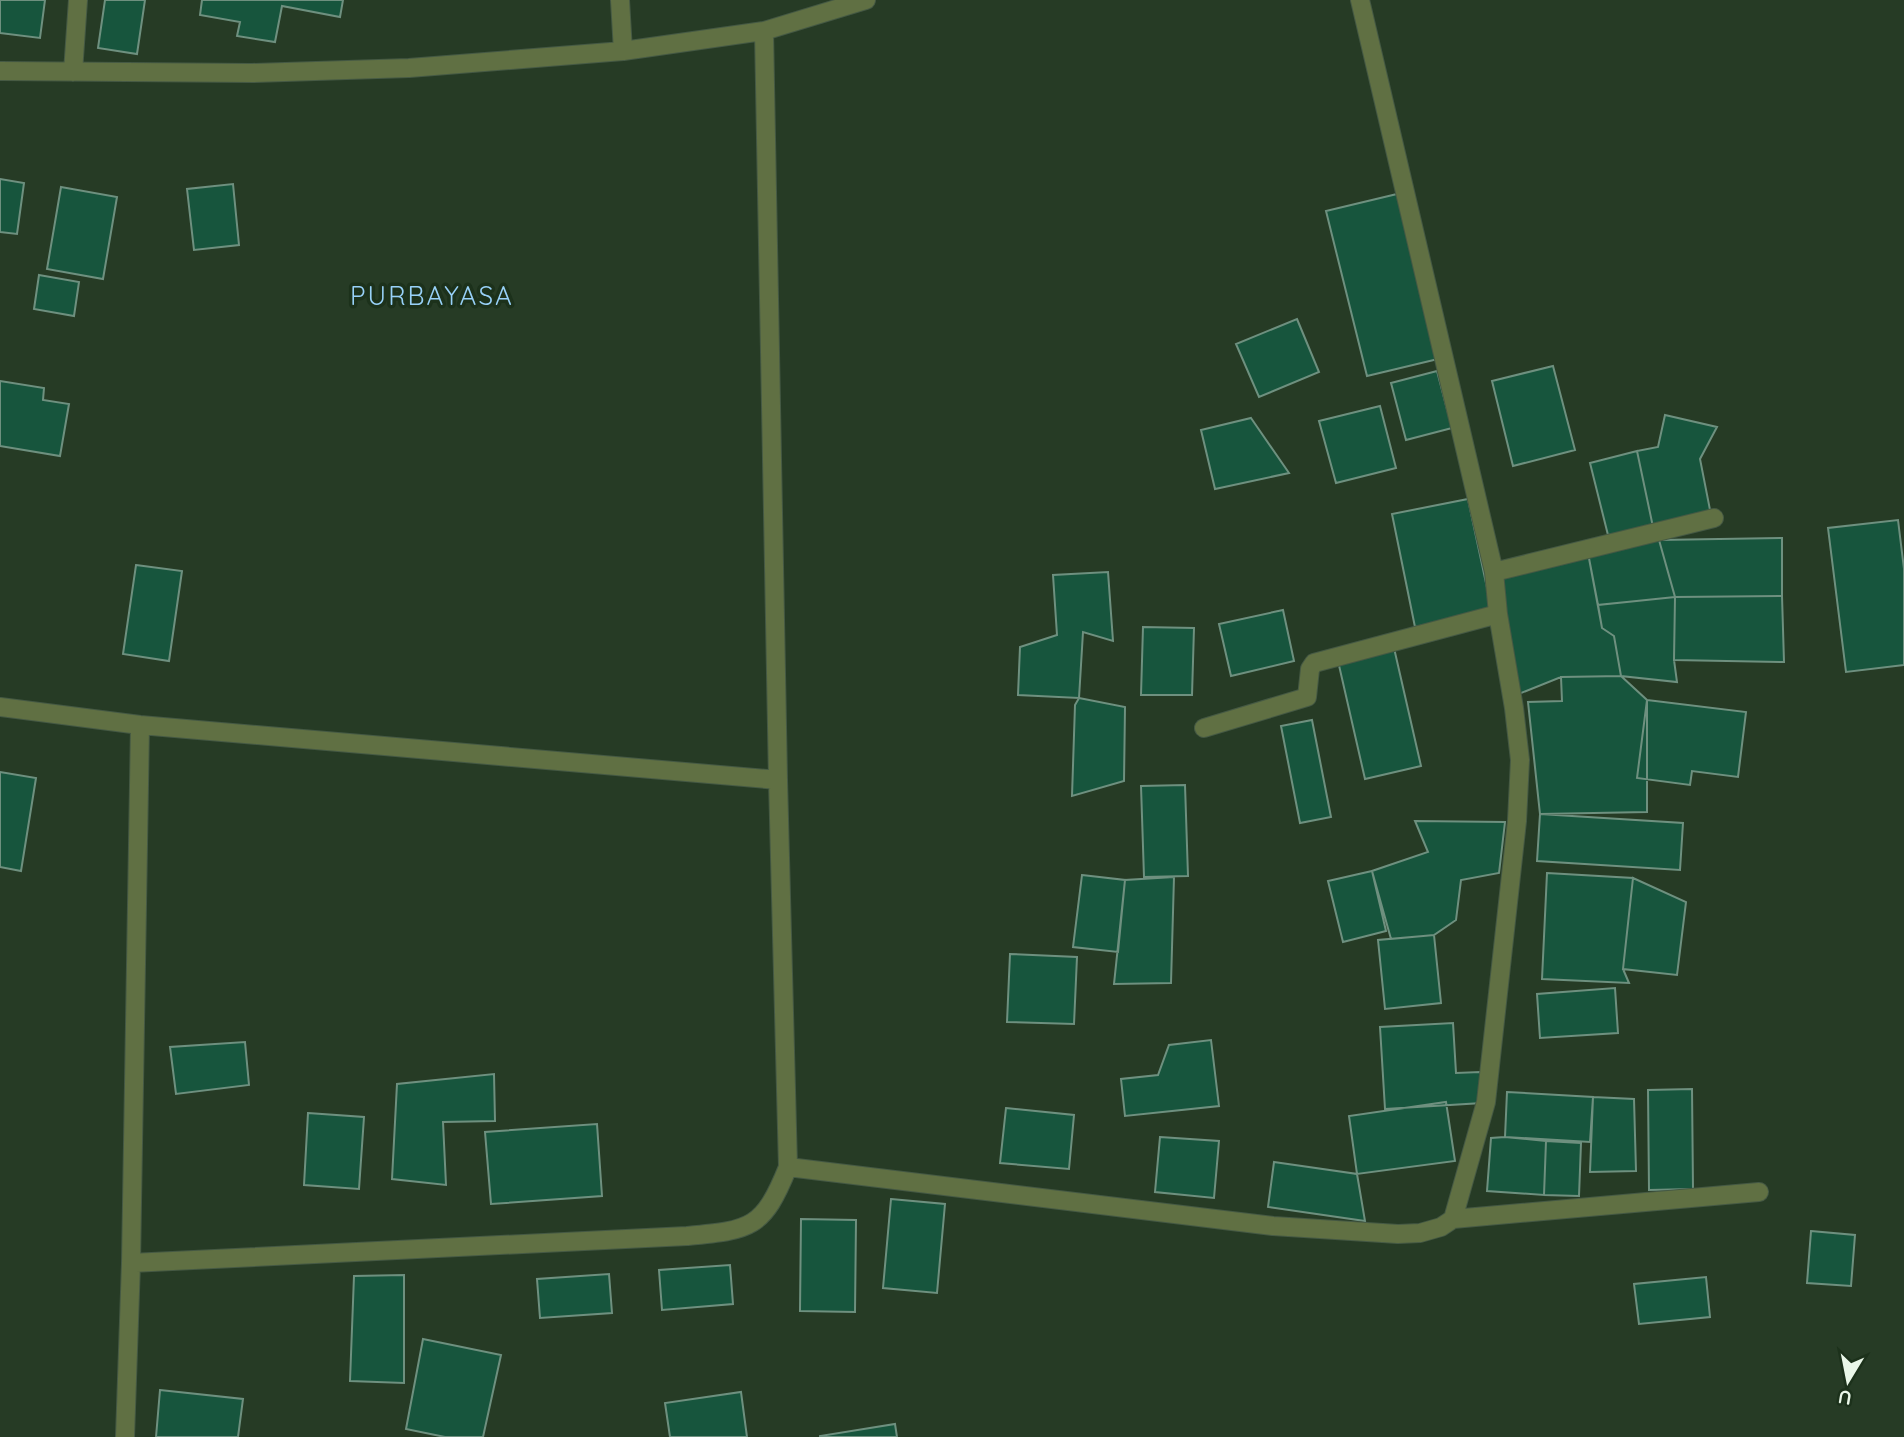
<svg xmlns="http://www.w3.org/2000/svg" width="1904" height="1437" font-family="Quicksand,sans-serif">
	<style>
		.building { fill: #17553d; stroke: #6e907f; stroke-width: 2 }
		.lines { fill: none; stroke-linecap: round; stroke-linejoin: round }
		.minor-casing { stroke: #455944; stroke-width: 20 }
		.minor { stroke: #607043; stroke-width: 18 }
		.labels { text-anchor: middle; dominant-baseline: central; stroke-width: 7; stroke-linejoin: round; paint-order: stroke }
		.quarter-label { font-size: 26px; letter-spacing: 2px; fill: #98d1f8; stroke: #1c311b }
	</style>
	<rect width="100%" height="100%" fill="#263b25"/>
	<path class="building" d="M0 0H45L40 38 0 33Z
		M105 0H145L137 54 98 48Z
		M202 0H343L340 17 282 6 275 42 237 36 240 22 200 15Z
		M0 179 24 183 17 234 0 232Z
		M233 184 239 245 194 250 187 189Z
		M61 187 117 197 103 279 47 269Z
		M1397 194 1438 359 1367 376 1326 211Z
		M39 275 79 282 74 316 34 309Z
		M1297 319 1319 372 1259 397 1236 344Z
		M1553 366 1575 450 1513 466 1492 381Z
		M1437 371 1452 428 1406 440 1391 383Z
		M0 381 44 388 43 400 69 404 60 456 0 446Z
		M1380 406 1396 468 1336 483 1319 421Z
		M1665 415 1717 427 1700 459 1711 515 1653 527 1637 451 1658 447Z
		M1251 418 1289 473 1215 489 1201 430Z
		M1637 451 1653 527 1608 535 1590 463Z
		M1468 499 1492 611 1415 627 1392 514Z
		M1898 520 1904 569V665L1846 672 1828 528Z
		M1782 538V596L1675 597 1659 540Z
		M1659 540 1675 597 1598 605 1588 553Z
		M1588 553 1602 628 1614 636 1621 676 1561 677 1516 695 1498 574Z
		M136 565 182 571 169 661 123 654Z
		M1108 572 1113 641 1083 632 1079 698 1018 695 1020 647 1057 635 1053 575Z
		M1782 596 1784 662 1674 660 1675 597Z
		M1675 597 1674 660 1677 682 1621 676 1614 636 1602 628 1598 605Z
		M1283 610 1294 661 1231 676 1219 624Z
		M1143 627 1194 628 1192 695H1141Z
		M1394 648 1421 766 1365 779 1338 661Z
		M1621 676 1647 700V812L1540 814 1528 702 1562 701 1561 677Z
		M1079 698 1125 707 1124 781 1072 796 1075 705Z
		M1647 700 1746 712 1738 777 1692 771 1690 785 1637 778Z
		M1312 720 1331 817 1300 823 1281 726Z
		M0 772 36 778 21 871 0 867Z
		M1185 785 1188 876 1144 877 1141 786Z
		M1540 814 1683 823 1680 870 1537 861Z
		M1415 821 1505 822 1499 873 1461 880 1456 920 1434 935 1391 939 1372 871 1428 852Z
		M1372 871 1386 931 1343 942 1328 881Z
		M1547 873 1633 878 1623 969 1629 983 1542 979Z
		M1082 875 1125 880 1118 952 1073 947Z
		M1174 877 1171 983 1114 984 1125 880Z
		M1633 878 1686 902 1677 975 1623 969Z
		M1434 935 1441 1003 1385 1009 1378 940Z
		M1010 954 1077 957 1074 1024 1007 1022Z
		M1615 988 1618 1033 1540 1038 1537 994Z
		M1453 1023 1456 1073 1480 1072 1482 1103 1385 1109 1380 1027Z
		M1211 1040 1219 1106 1125 1116 1121 1079 1158 1075 1169 1045Z
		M245 1042 249 1085 176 1094 170 1047Z
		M494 1074 495 1121 443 1122 446 1185 392 1179 397 1084Z
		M1692 1089 1693 1189 1649 1190 1648 1090Z
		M1507 1092 1593 1097 1590 1142 1505 1137Z
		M1593 1097 1634 1099 1636 1171 1590 1172Z
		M1446 1102 1455 1161 1357 1174 1349 1116Z
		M1006 1108 1074 1115 1069 1169 1000 1163Z
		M308 1113 364 1117 359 1189 304 1185Z
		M597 1124 602 1196 491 1204 485 1132Z
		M1160 1137 1219 1141 1214 1198 1155 1192Z
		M1505 1137 1546 1141 1544 1195 1487 1191 1491 1138Z
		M1546 1141 1581 1143 1579 1196 1544 1195Z
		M1274 1162 1357 1174 1365 1221 1268 1207Z
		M891 1199 945 1204 937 1293 883 1288Z
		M801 1219 856 1220 855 1312 800 1311Z
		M1811 1231 1855 1235 1851 1286 1807 1283Z
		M730 1265 733 1304 662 1310 659 1270Z
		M609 1274 612 1313 540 1318 537 1279Z
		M404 1275V1383L350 1381 354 1276Z
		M1706 1277 1710 1317 1639 1324 1634 1284Z
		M423 1339 501 1355 483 1437H445L406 1429Z
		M160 1390 243 1399 238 1437H156Z
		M741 1392 747 1437H670L665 1403Z
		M895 1424 897 1437H820V1436Z"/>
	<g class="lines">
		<g class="minor-casing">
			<path id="minor" d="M620 0 623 51
				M0 71 252 73 409 68 623 51 764 31 866 0
				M73 72 78 0
				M1494 572 1714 518
				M0 707 140 725 778 780
				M1204 728 1307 697 1310 669 1314 663 1498 614
				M788 1167 1273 1226 1398 1234 1420 1233 1441 1227 1453 1219 1486 1102 1517 821 1520 760 1514 708 1498 614 1494 572 1360 0
				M1453 1219 1759 1192
				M131 1263 687 1236C751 1230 763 1229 788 1167L778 780 764 31
				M125 1437 131 1263 140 725"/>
		</g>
		<use href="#minor" class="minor"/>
	</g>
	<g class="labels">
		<g class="quarter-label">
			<text x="432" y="295">PURBAYASA</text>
		</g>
	</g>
	<g transform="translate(1848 1381) rotate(190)" stroke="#1c311b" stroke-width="5" paint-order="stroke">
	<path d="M0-5L12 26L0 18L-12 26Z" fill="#eaf7e9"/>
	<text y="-10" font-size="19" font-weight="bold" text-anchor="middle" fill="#eaf7e9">U</text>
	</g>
</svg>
